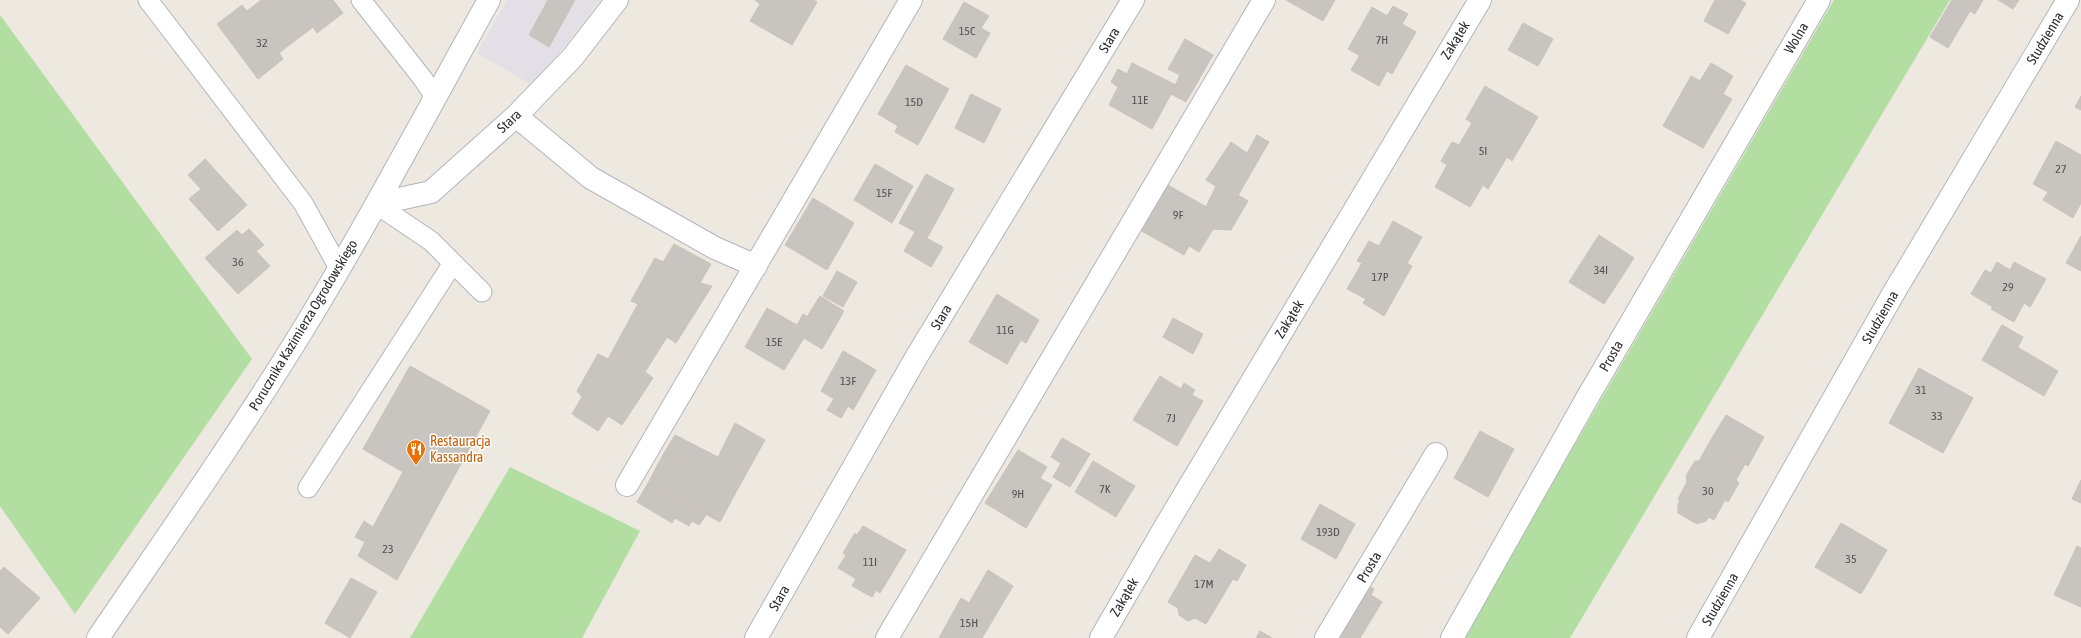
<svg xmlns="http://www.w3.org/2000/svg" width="2081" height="638" font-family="'Asap Condensed',sans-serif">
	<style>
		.industrial { fill: #e2e0e6 }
		.green { fill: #b3dea1 }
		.building { fill: #c8c4bf; stroke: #c8c3b9 }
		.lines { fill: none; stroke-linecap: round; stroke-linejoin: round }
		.service-casing { stroke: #b3b5be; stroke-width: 21 }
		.minor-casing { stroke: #b3b5be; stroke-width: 24 }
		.service { stroke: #fff; stroke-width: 19 }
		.minor { stroke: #fff; stroke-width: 22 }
		.labels { text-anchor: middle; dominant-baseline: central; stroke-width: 3; stroke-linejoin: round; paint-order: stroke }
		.number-label { font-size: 12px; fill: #535251 }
		.street-label { font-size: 14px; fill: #2c2c2c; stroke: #fff }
		.food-label { font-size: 14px; fill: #c56008; stroke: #fff; text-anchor: start }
	</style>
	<rect width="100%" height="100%" fill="#ede8e0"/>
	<path class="industrial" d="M507 0H600L534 86 477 53Z"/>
	<path class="green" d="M1834 0H1950L1570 638H1462Z
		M0 15 252 359 75 614 0 506Z
		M510 467 640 531 582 638H410Z"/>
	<path class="building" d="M261 0H333L343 13 317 33 313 27 279 53 283 59 258 79 217 24 242 5 247 11Z
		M548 0H575L549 47 529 35Z
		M755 0H813L817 2 792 45 750 21 760 4Z
		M1286 0H1335L1323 21Z
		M1715 0H1740L1746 3 1728 34 1704 21Z
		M1952 0H1983L1975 14 1970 11 1948 48 1930 37Z
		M1998 0H2019L2013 9Z
		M964 2 989 16 981 28 990 33 976 58 943 39Z
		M1393 6 1408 14 1402 24 1416 32 1392 74 1348 49 1372 7 1387 16Z
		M1523 23 1553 39 1538 66 1508 50Z
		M1185 39 1213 55 1186 102 1171 94 1180 75 1168 69Z
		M1360 55 1387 71 1379 86 1351 70Z
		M1132 63 1176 85 1152 129 1109 105 1118 87 1111 82 1118 69 1127 74Z
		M1711 63 1733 76 1723 94 1732 99 1703 148 1663 126 1691 76 1700 81Z
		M906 65 949 89 918 145 895 132 898 126 878 114Z
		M1485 86 1538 117 1512 161 1507 157 1488 189 1483 185 1470 207 1435 187 1447 165 1441 161 1452 142 1459 145 1472 123 1466 119Z
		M971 94 1001 109 984 143 955 128Z
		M2081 96V110L2075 107Z
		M1257 135 1269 142 1259 159 1247 153Z
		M2056 141 2081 155V203L2073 218 2043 200 2048 192 2033 184Z
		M1231 142 1247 153 1259 159 1236 199 1206 180Z
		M205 159 247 205 218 231 189 199 201 189 188 175Z
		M875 164 913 186 892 223 854 200Z
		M926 174 954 189 927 238 899 223Z
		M1166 184 1210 209 1204 220 1215 226 1199 252 1189 246 1184 255 1140 230Z
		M1216 186 1236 199 1238 195 1248 201 1231 230 1213 229 1215 226 1204 220 1210 209 1206 207Z
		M813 198 854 223 827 270 785 245Z
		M1393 221 1422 237 1407 263 1412 266 1384 316 1363 303 1366 299 1347 289 1362 263 1357 261 1369 241 1379 246Z
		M249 229 264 245 256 251 270 266 238 294 205 258 237 230 242 235Z
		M915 232 943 247 931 267 904 251Z
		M1599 235 1634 258 1604 304 1569 282Z
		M2081 236V271L2066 263Z
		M674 244 711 264 700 283 712 286 676 343 667 337 645 372 653 378 622 425 608 416 598 431 572 414 582 397 577 391 598 354 608 359 638 304 631 301 655 258 663 262Z
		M1997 262 2010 270 2014 262 2046 279 2030 307 2024 303 2014 322 1991 309 1993 307 1971 294 1985 270 1991 273Z
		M837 271 857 282 843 307 823 296Z
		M997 294 1039 320 1026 343 1021 340 1007 364 969 342Z
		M820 296 844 311 832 332 807 317Z
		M767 308 797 325 803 314 832 332 822 349 804 338 784 370 745 347Z
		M1173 318 1203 334 1193 354 1163 337Z
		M2002 325 2023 337 2018 347 2012 344 2058 371 2044 396 1982 360Z
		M843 351 876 370 853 410 848 406 841 418 827 410 834 399 821 391Z
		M410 366 490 411 422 535 381 512 403 472 363 449Z
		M1919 368 1973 398 1943 453 1889 423Z
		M1160 376 1181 389 1184 383 1195 390 1192 395 1203 401 1177 446 1133 420Z
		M1726 415 1764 437 1748 466 1709 443Z
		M735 423 765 440 736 492 664 453 675 435 718 457Z
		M1480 431 1514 449 1488 497 1454 478Z
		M1062 438 1090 454 1070 487 1053 477 1061 463 1051 457Z
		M1709 443 1745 464 1736 480 1739 483 1728 502 1725 500 1714 520 1709 517 1706 521 1697 524 1678 513V504L1680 500 1678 499 1687 482 1686 476 1695 461H1699Z
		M1018 450 1047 467 1040 478 1052 485 1026 528 985 503Z
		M664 453 736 492 720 522 648 483Z
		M1093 461 1135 486 1116 517 1075 492Z
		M2081 480V503L2072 499Z
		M648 483 707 514 699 525 692 521 689 526 675 518 672 523 637 502Z
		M1320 504 1355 524 1336 559 1301 539Z
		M381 512 422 535 397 580 358 556 365 542 355 537 364 521 373 527Z
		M1841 523 1887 550 1861 594 1815 567Z
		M863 526 906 550 880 593 876 590 872 597 852 586 856 579 838 568 846 555 843 553 855 533 857 535Z
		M2077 546 2081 548V607L2054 595Z
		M1219 549 1246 565 1237 581 1233 579 1206 624 1195 618 1188 621 1179 615 1178 608 1168 602 1195 555 1210 563Z
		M4 567 40 598 8 634 0 627V571Z
		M988 570 1013 586 994 618 969 603Z
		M351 578 377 592 350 638 325 623Z
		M1366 585 1374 589 1371 595 1382 602 1360 638H1335Z
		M961 598 994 618 982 638H939Z
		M1260 631 1272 638H1256Z"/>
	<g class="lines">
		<g class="service-casing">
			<path id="service" d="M148 0 303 203 339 268
				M361 0 423 79 435 97
				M376 204 431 241 482 292
				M308 488 453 263"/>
		</g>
		<g class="minor-casing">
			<path id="minor" d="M516 116 591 178 715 248 756 266
				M376 204 431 192 516 116 572 58 617 0
				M627 485 911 0
				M98 638C168 535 239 434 304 328 369 221 428 110 489 0
				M756 638 917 356 1133 0
				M887 638 1264 0
				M1101 638 1165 527 1480 0
				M1326 638 1436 454
				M1452 638 1586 400 1819 0
				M1698 638 1893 294 2068 0"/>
		</g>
		<use href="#service" class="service"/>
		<use href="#minor" class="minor"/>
	</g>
	<defs>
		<g id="restaurant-pin" transform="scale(1)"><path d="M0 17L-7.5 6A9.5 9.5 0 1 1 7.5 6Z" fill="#e8710a" stroke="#fff"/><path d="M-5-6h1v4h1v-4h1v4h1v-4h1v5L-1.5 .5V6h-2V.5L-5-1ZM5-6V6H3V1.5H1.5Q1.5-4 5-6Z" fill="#fff"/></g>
	</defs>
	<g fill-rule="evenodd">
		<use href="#restaurant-pin" x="416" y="449"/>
	</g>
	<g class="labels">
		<g class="number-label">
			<text x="967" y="31">15C</text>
			<text x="1382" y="40">7H</text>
			<text x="262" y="43">32</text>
			<text x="1140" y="100">11E</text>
			<text x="914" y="102">15D</text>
			<text x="1483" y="151">5I</text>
			<text x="2061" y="169">27</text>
			<text x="884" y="193">15F</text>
			<text x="1178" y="215">9F</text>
			<text x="238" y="262">36</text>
			<text x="1601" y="270">34I</text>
			<text x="1380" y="277">17P</text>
			<text x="2008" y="287">29</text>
			<text x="1005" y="330">11G</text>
			<text x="774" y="342">15E</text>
			<text x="848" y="381">13F</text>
			<text x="1921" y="390">31</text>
			<text x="1937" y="416">33</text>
			<text x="1171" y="418">7J</text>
			<text x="1105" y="489">7K</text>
			<text x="1708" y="491">30</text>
			<text x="1018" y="494">9H</text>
			<text x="1328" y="532">193D</text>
			<text x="388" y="549">23</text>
			<text x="1851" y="559">35</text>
			<text x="870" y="562">11I</text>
			<text x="1204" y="584">17M</text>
			<text x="969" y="623">15H</text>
		</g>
		<g class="street-label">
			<text transform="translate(1796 38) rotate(-59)">Wolna</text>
			<text transform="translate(2045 38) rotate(-59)">Studzienna</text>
			<text transform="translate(1109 40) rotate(-59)">Stara</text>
			<text transform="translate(1455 40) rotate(-59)">Zakątek</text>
			<text transform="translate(509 121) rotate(-43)">Stara</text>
			<text transform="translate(941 317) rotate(-59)">Stara</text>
			<text transform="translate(1880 317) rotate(-60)">Studzienna</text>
			<text transform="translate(1289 319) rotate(-59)">Zakątek</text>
			<text transform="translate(303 325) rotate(-59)">Porucznika Kazimierza Ogrodowskiego</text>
			<text transform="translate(1611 356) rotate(-60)">Prosta</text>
			<text transform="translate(1369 567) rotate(-59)">Prosta</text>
			<text transform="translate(1124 597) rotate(-60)">Zakątek</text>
			<text transform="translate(779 598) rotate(-60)">Stara</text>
			<text transform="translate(1720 599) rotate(-60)">Studzienna</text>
		</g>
		<g class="food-label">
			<text x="430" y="441">Restauracja<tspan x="430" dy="16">Kassandra</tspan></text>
		</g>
	</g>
</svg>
